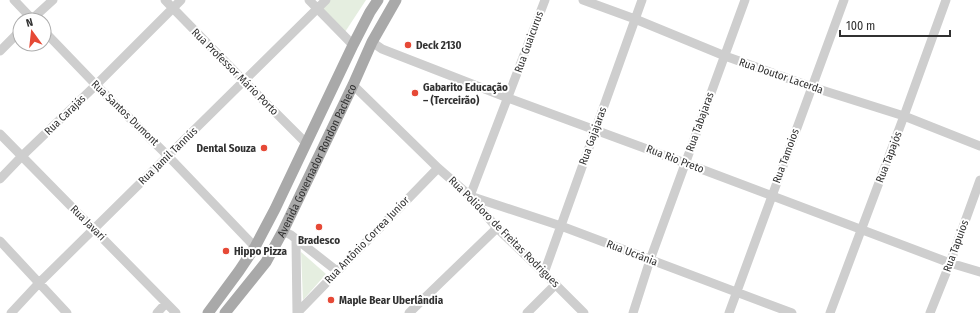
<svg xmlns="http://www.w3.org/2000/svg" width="980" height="313" font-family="'Fira Sans Condensed',sans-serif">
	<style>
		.green { fill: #e5eee0 }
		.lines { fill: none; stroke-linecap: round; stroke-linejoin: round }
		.minor { stroke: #cecece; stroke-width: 9 }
		.major { stroke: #a9a9a9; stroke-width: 11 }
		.poi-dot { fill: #e64936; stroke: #fff; stroke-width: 1.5 }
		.labels { text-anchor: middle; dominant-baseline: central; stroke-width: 4; stroke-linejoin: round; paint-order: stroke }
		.street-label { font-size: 11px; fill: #313131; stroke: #fff }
		.poi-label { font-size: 11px; font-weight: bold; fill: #313131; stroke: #fff; text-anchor: start }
	</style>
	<rect width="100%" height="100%" fill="#fff"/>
	<path class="green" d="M327 0H366L343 35 317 9Z
		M301 252 326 274 303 300Z"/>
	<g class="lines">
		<path class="minor" d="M14 0 33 20
			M165 0 244 81 306 143
			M309 0 353 45
			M545 0 470 196 561 226 792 313
			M583 0 635 19 725 56 812 87 904 116 980 146
			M31 20 53 0
			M44 31 96 85 168 156 255 247
			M372 42 382 49 508 98 685 163 950 263 980 272
			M0 51 20 31
			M353 85 438 168 470 196 497 228 544 273 584 313
			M0 134 176 313
			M0 179 22 156 96 85 181 0
			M283 231 291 235 337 271
			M296 240 297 313
			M0 241 67 313
			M544 273 642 0
			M11 313 39 283 326 0
			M157 313 166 303
			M297 313 438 168
			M409 313 497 228
			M527 313 556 284
			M633 313 650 260 745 0
			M729 313 844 0
			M830 313 904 116 946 0
			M930 313 950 263 980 180"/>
		<g class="major">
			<path d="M208 313 239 271 255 247 275 209 353 45 370 12 378 0"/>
			<path id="s1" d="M225 313 266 262 283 231 353 85 372 42 396 0"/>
		</g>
	</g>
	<g class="poi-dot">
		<circle cx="408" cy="45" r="4"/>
		<circle cx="415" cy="93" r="4"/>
		<circle cx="264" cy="148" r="4"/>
		<circle cx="319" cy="227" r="4"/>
		<circle cx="226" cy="251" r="4"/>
		<circle cx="331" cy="300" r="4"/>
	</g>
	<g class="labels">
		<g class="street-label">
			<text transform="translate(529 42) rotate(-70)">Rua Guaicurus</text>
			<text transform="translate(235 72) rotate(45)">Rua Professor Mário Porto</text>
			<text transform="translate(781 76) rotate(19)">Rua Doutor Lacerda</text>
			<text transform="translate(125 113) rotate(44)">Rua Santos Dumont</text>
			<text transform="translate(65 115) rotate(-44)">Rua Carajás</text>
			<text transform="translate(700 122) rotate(-70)">Rua Tabajaras</text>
			<text transform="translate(593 136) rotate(-70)">Rua Gajajaras</text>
			<text transform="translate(168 156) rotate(-44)">Rua Jamil Tannús</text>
			<text transform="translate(786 156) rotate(-70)">Rua Tamoios</text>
			<text transform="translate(889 157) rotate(-69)">Rua Tapajós</text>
			<text transform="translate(675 159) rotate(21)">Rua Rio Preto</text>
			<text stroke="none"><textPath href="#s1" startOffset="179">Avenida Governador Rondon Pacheco</textPath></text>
			<text transform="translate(88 223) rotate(45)">Rua Javari</text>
			<text transform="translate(504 232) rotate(45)">Rua Polidoro de Freitas Rodrigues</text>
			<text transform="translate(367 240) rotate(-46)">Rua Antônio Correa Junior</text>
			<text transform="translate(956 246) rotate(-70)">Rua Tapuios</text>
			<text transform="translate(632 253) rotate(21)">Rua Ucrânia</text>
		</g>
		<g class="poi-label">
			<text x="416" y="45">Deck 2130</text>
			<text x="423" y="87">Gabarito Educação<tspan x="423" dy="13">– (Terceirão)</tspan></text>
			<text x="256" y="148" text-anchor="end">Dental Souza</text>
			<text x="319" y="240" text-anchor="middle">Bradesco</text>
			<text x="234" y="251">Hippo Pizza</text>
			<text x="339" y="300">Maple Bear Uberlândia</text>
		</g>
	</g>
	<g transform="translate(32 32) rotate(345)"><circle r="19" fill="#ffffff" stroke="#adadad"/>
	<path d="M0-3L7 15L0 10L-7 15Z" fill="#e64936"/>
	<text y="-6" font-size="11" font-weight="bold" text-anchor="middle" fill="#313131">N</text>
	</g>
	<path d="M840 30v6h110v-6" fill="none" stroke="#313131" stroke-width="2"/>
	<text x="846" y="30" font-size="12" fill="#313131" stroke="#ffffff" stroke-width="3" paint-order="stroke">100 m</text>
</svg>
